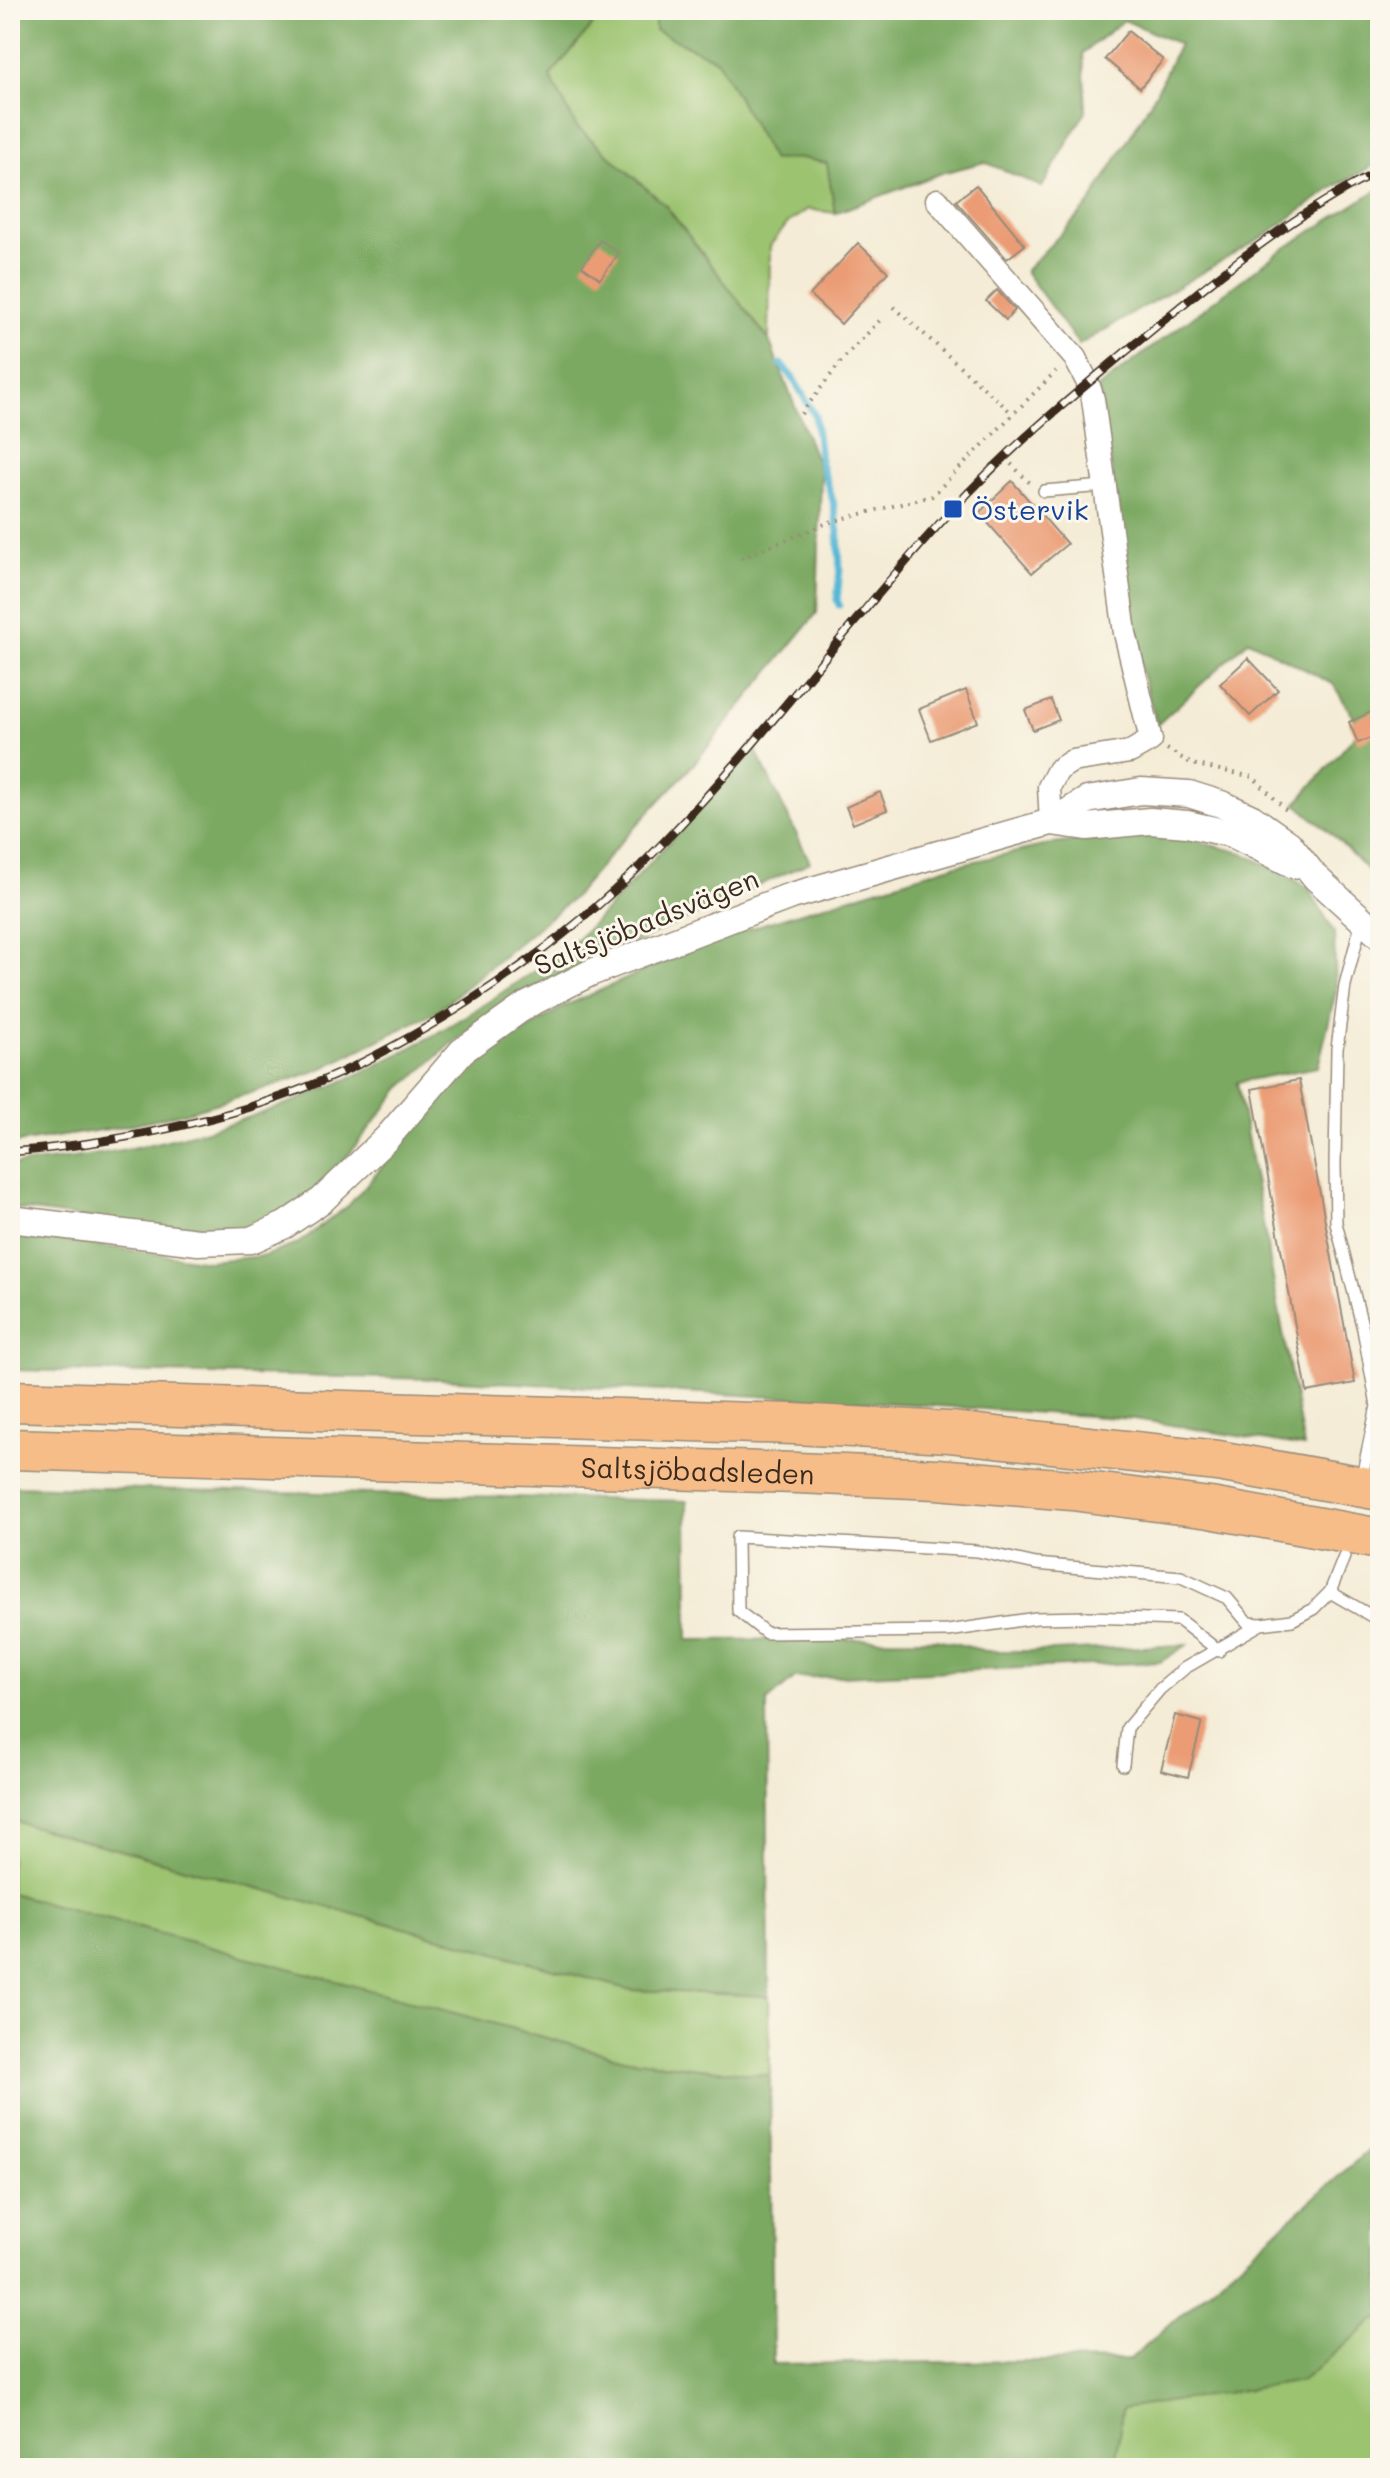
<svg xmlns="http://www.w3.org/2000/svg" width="1390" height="2478" font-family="Mali,sans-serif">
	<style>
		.green { fill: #9bc36f; stroke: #6b7646; stroke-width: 2 }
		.forest { fill: #7ca962; stroke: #5c6a40; stroke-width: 2 }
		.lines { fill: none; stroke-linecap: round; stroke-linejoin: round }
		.stream { stroke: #57b8d6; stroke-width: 7 }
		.building { fill: #eb9c74 }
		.service-casing { stroke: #988b7a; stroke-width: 14 }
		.minor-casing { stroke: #988b7a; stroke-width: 25 }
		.tertiary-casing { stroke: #988b7a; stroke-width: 29 }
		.motorway-casing { stroke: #988b7a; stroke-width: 43 }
		.path { stroke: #988b7a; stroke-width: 4; stroke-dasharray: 2 6; stroke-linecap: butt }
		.service { stroke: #fff; stroke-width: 11 }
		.minor { stroke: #fff; stroke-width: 22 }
		.tertiary { stroke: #fff; stroke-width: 26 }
		.motorway { stroke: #f7bd88; stroke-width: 40 }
		.rail-casing { stroke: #3b2a1e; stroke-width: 9 }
		.rail { stroke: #fbf7ec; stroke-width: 6; stroke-dasharray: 18; stroke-linecap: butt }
		.transit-dot { fill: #1a4fb4; stroke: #fbf7ec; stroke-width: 3 }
		.labels { text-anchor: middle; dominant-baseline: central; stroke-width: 6; stroke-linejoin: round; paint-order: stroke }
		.transit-label { font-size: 28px; fill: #164399; stroke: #fbf7ec; text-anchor: start }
		.street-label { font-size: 28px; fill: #3b2a1e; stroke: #fbf7ec }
	</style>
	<rect width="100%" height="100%" fill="#fbf7ec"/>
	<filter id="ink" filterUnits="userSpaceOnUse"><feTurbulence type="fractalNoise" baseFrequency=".0125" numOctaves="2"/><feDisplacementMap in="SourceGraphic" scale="16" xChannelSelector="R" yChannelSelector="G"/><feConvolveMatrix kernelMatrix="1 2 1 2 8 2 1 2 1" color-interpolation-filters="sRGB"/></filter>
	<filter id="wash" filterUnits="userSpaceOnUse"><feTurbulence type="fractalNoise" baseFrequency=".006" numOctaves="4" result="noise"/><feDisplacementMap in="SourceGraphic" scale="32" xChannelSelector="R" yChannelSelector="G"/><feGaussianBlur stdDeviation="1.8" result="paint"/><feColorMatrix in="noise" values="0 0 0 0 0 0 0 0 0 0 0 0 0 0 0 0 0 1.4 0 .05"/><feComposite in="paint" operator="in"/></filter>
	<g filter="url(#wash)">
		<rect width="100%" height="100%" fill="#f4ecd6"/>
		<path class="green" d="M583 10H655V30L717 60 773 160 802 158 827 163 835 213 808 209 788 223 770 246 769 340 665 205 576 126 550 76 593 25Z
			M10 1820 631 1990 769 1996 770 2076 628 2060 10 1893Z
			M1380 2316V2468H1115L1122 2409 1301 2381Z"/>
		<path class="forest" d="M10 10H583L593 25 550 76 576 126 665 205 769 340 821 473 817 613 692 766 621 842 574 897 437 1011 321 1069 273 1086 188 1112 115 1128 10 1144Z
			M655 10H1380V162L1334 187 1266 235 1079 345 1025 271 1089 205 1156 93 1179 44 1124 20 1083 53 1086 111 1042 187 985 162 942 173 835 213 827 163 802 158 773 160 717 60 655 30Z
			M1380 188V883L1333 835 1296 804 1361 729 1333 684 1249 640 1157 725 1141 670 1127 563 1098 388 1279 252Z
			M754 747 810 862 530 991 455 1041 401 1088 342 1163 288 1213 247 1229 209 1234 10 1208V1165C193 1150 362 1090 513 985 531 973 550 961 568 947 592 927 614 901 636 878 676 835 715 791 754 747Z
			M1129 834 1192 840 1243 853 1308 887 1334 932 1336 991 1318 1067 1237 1082 1304 1447 1135 1419 908 1404 440 1379 10 1370V1233L208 1261 264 1256 297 1244 349 1205 470 1064 565 1006 721 937 948 867 1052 844Z
			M10 1486 687 1501 688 1640 937 1639 986 1651H1054L1187 1645 1160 1662 795 1678 767 1702 769 1996 631 1990 10 1820Z
			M10 1893 628 2060 770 2076 773 2364 1129 2360 1380 2140V2316L1301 2381 1122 2409 1115 2468H10Z"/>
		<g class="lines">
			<path class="stream" d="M781 364 793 378 815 416 820 461 833 501 838 532 840 569 837 600 839 605"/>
		</g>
		<g id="blocks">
			<path class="building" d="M1128 31 1163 60 1140 88 1105 59Z
				M976 185 1025 245 1007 259 956 201Z
				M600 240 619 253 600 279 582 266Z
				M858 243 888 272 841 324 810 295Z
				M997 290 1015 310 1006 320 986 301Z
				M1012 481 1067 544 1032 573 979 513Z
				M1248 658 1278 690 1250 716 1220 684Z
				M966 690 978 722 931 740 919 709Z
				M1051 700 1059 720 1033 730 1025 710Z
				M1380 708V734L1358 743 1349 722Z
				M880 792 887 810 853 824 846 807Z
				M1299 1080 1355 1383 1307 1392 1252 1089Z
				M1175 1715 1202 1722 1188 1777 1161 1770Z"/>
		</g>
	</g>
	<g filter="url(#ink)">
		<use href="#blocks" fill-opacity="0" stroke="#988b7a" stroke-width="2"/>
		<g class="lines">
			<g class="service-casing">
				<path id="service" d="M1044 491 1104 486
					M1362 920 1345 985 1337 1049 1335 1164 1336 1223 1363 1329 1377 1406 1364 1467
					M1330 1592 1380 1621
					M1219 1651 1179 1620 1088 1617 1036 1618 948 1631 766 1633 738 1611 737 1537 977 1551 1036 1564 1181 1577 1227 1598 1248 1623 1261 1624
					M1123 1765 1127 1728 1160 1689 1185 1668 1261 1624 1292 1620 1313 1609 1330 1592 1344 1557"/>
			</g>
			<g class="minor-casing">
				<path id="minor" d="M937 200 1075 358 1088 383 1093 399 1125 633 1151 740 1130 752 1072 761 1058 770 1049 787 1051 822"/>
			</g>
			<g class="tertiary-casing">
				<path id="tertiary" d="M1051 822 1086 827 1150 821 1187 824 1232 834 1294 865
					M10 1219 198 1242 251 1240 285 1225 322 1200 387 1138 462 1051 525 1006 590 973 788 897 1051 822 1087 800 1141 791 1189 794 1224 805 1252 818 1289 844 1315 877 1380 936"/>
			</g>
			<g class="motorway-casing">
				<g id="motorway">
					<path d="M10 1401 793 1424 950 1432 1218 1461 1380 1490"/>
					<path id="s1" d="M10 1449 797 1473 937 1479 1072 1490 1210 1508 1380 1539"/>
				</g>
			</g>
			<path class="path" d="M894 307 1013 414
				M801 414 843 359 883 317
				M1011 464 1031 484
				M741 558 830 522 932 496 1056 371
				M1167 749 1192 764 1253 777 1287 811"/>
			<use href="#service" class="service"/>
			<use href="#minor" class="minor"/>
			<use href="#tertiary" class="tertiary"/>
			<use href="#motorway" class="motorway"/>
			<g class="rail-casing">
				<path id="rail" d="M10 1152C127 1143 265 1113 369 1059 476 1004 579 931 662 844 765 738 852 618 952 510 1015 442 1088 383 1159 324 1227 268 1300 210 1380 171"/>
			</g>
			<use href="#rail" class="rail"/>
		</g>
	</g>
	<rect class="transit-dot" x="943" y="499" width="20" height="20" rx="4"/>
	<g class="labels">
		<g class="transit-label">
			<text x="971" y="509">Östervik</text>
		</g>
		<g class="street-label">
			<text transform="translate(646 921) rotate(-22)">Saltsjöbadsvägen</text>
			<text stroke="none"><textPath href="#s1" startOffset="688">Saltsjöbadsleden</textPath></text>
		</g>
	</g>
	<rect width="1390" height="2478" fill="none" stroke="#fbf7ec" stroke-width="40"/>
</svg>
